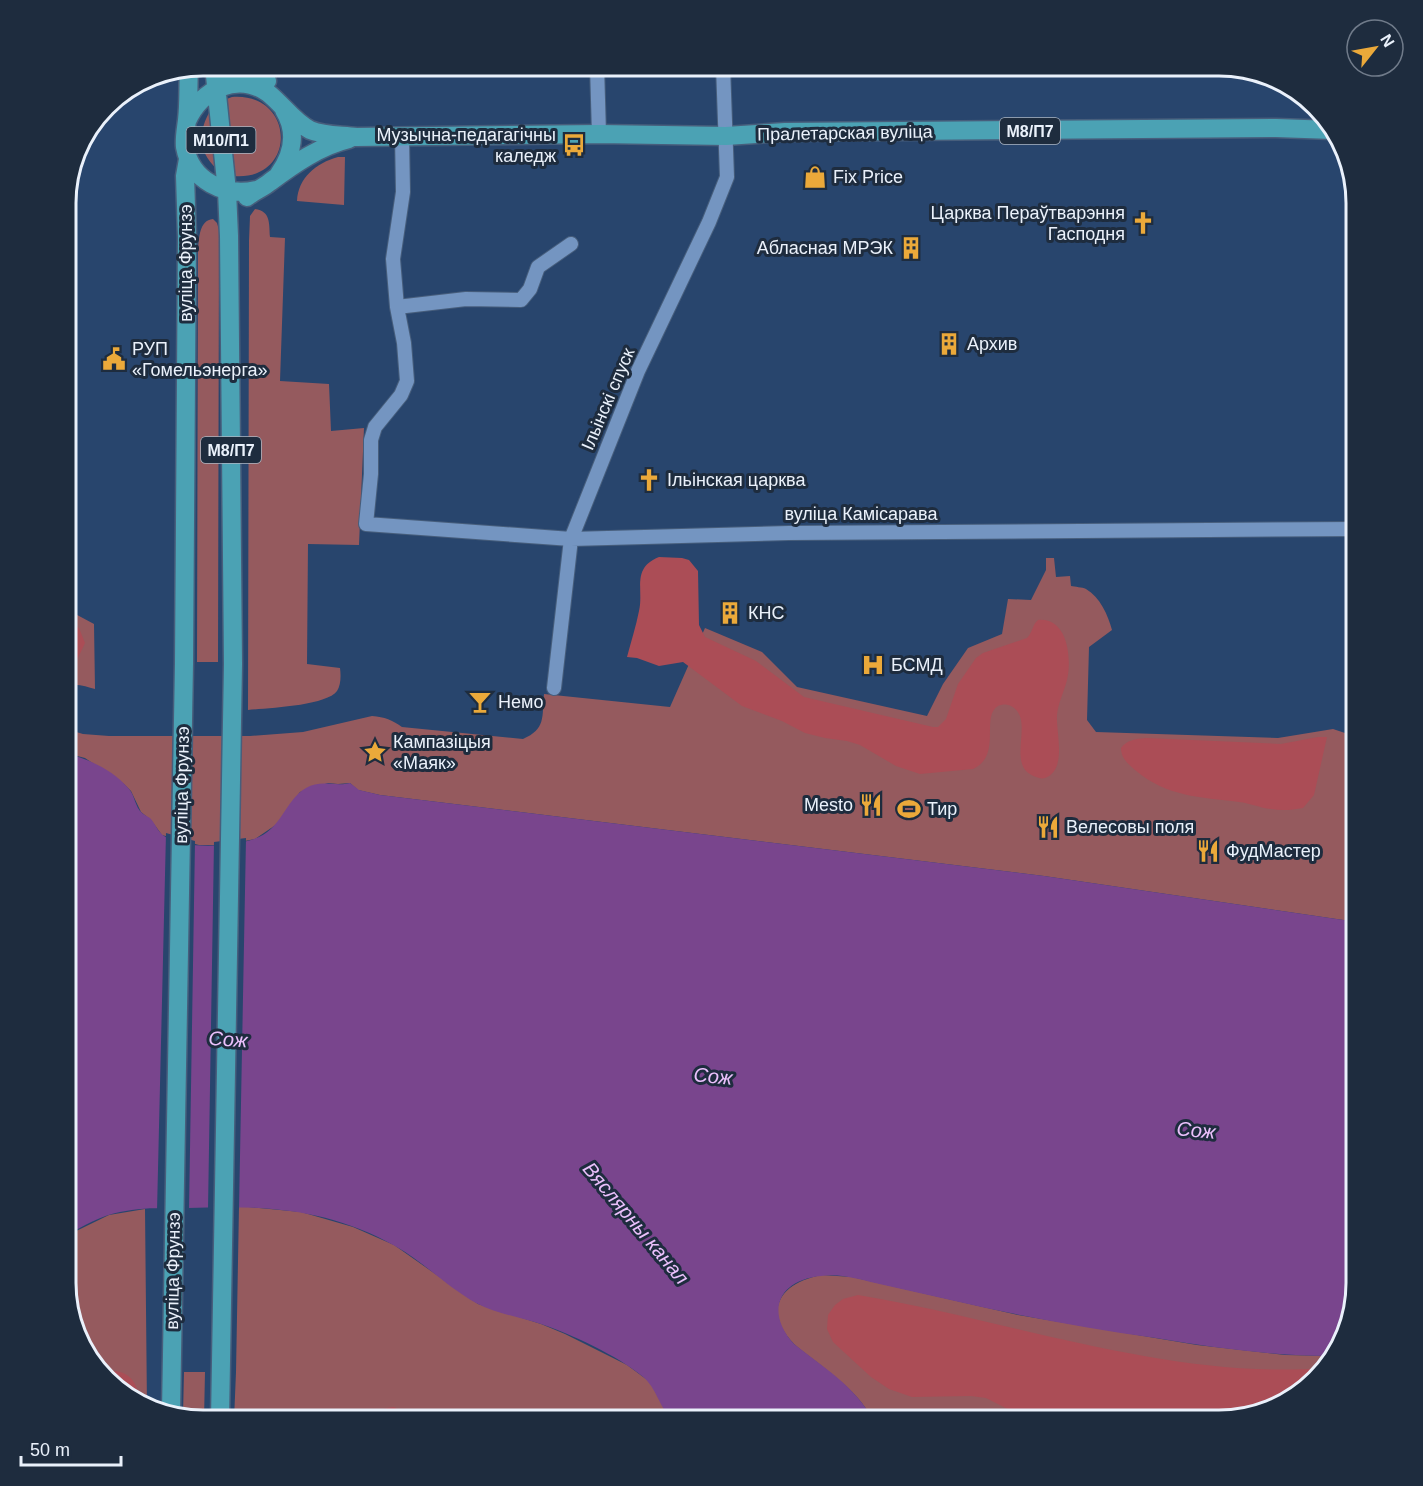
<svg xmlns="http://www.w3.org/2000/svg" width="1423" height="1486" font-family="Helvetica,sans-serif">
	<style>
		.green { fill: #955a5e }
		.forest { fill: #ab4d56 }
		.water { fill: #79458d }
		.pier { fill: #28456d }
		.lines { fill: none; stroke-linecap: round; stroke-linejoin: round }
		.street-casing { stroke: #475e7c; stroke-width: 16 }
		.primary-casing { stroke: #475e7c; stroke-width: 21 }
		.street { stroke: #7495c1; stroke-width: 14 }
		.primary { stroke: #4ba2b4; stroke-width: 18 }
		.labels { text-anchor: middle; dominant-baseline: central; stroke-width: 6; stroke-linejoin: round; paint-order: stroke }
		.shield { fill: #1e2c3e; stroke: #adb6c2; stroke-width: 1.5 }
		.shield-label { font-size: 16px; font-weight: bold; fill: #eaf1fb }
		.street-label { font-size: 18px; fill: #eaf1fb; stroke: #1e2c3e }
		.poi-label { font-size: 18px; fill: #eaf1fb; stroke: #1e2c3e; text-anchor: start }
		.water-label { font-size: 20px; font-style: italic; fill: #ebc0fc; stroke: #1e2c3e }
		.rim { fill: none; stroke: #eaf1fb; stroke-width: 3 }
	</style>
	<rect width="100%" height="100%" fill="#28456d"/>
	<path class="green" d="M232 97C296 92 298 182 233 176L224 100Z
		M210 111 217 169C198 152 198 132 210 111Z
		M338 157H345L344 205 297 201C298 178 316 163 338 157Z
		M255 209C271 211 269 224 270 237L285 238 280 381 329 384 331 431 364 428 359 545 308 544 307 664 340 668C341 675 341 685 337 691 326 706 267 708 248 710L249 241 250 216Z
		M213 219 217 223 219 230 218 662H197L198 250C199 239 199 220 213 219Z
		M1046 558H1054L1056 577 1070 576 1071 586C1075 587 1082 587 1086 589 1100 597 1108 615 1112 630L1089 647 1087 720 1096 732 1278 738 1333 729 1357 737V922L1044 876 380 795 358 790 350 783 338 784 328 783 300 792 277 824 255 839 223 845H199L162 835 151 820 141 812 131 791 124 784 85 758 66 753V729L83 734 109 736H250L303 732 372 716C385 717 392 720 402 727L523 739C546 729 542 717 544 694L670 707 705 628 762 652 797 687 927 716 943 684 968 648 1002 634 1008 599 1031 600 1046 570Z
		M66 609 94 624 95 689C86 687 75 682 66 687Z
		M239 1206 301 1212 353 1227 394 1245 478 1304 541 1324 565 1334 627 1365 650 1382 672 1420H234L236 1372Z
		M145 1209 147 1407 143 1406C129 1395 110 1385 99 1372 67 1333 66 1284 66 1236L109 1215Z
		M822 1275 852 1277 1018 1315 1197 1345 1285 1355 1333 1356 1310 1386 1264 1413 1220 1420H873C856 1387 822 1368 794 1344 762 1310 780 1283 822 1275Z
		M184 1372H205L204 1420 183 1415Z"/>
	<path class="forest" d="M659 557 682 558 689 560 698 571 699 625 705 637 756 661 804 697 933 727H938L946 719 958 684 976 658 983 653 1027 638C1033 632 1032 625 1038 620 1068 617 1072 659 1067 680 1064 692 1058 703 1057 715 1056 732 1066 765 1049 776 1045 779 1041 779 1036 777 1003 766 1037 720 1011 706 1007 704 1002 704 998 706 980 717 1003 755 973 769L920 774 896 766 860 745 847 741 825 738 805 733 782 721 742 706 683 662 659 666 637 658 627 657C631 642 636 626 639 611 644 590 631 568 659 557Z
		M66 620 79 628 85 643 78 658 66 666Z
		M1318 737H1327L1314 795 1303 808C1292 810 1282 811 1271 809 1260 808 1250 803 1239 802 1200 797 1167 797 1135 770 1128 764 1121 758 1121 748 1127 740 1135 739 1146 738L1281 744Z
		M858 1295C1009 1320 1170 1380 1324 1368L1310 1386 1264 1413 1220 1420H1029L986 1398 971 1396 912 1397 889 1389 871 1377 833 1342 827 1329 828 1315 835 1305 843 1299Z
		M116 1371C133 1374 139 1387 139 1403L103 1375Z
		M394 1407 416 1420H375C379 1410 384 1408 394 1407Z"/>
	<path class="water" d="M66 753C90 760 112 769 129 789 135 796 135 807 142 813 144 815 147 816 150 818 155 823 157 831 164 836 185 850 231 847 254 839 282 830 284 801 306 788 321 779 335 787 350 783L359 790 380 795 1044 876 1357 922V1282L1343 1343 1333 1356C1273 1356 1215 1348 1156 1338 1099 1330 1043 1320 986 1308 952 1300 918 1293 884 1285 863 1281 843 1273 821 1276 778 1280 765 1312 794 1344 823 1367 856 1387 873 1420H672C659 1407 657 1388 642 1376 618 1356 571 1334 541 1324 520 1317 497 1314 476 1303 447 1287 424 1262 395 1246 328 1208 262 1205 188 1208 165 1208 142 1207 120 1212 100 1216 83 1226 66 1236Z"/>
	<path class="pier" d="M166 833 195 841 189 1211H157Z
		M246 838 239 1209 208 1210 214 842Z"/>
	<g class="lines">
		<g class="street-casing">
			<path id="street" d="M597 66 599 134
				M571 244 538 267 530 289 521 300 466 299 397 307 404 343 407 381 401 395 375 427 371 440V474L366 524 571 539 789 533 1357 529
				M397 307 393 259 403 192 402 136
				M554 688 571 539 638 371 709 222 727 177 723 66"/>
		</g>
		<g class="primary-casing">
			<path id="primary" d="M214 66 227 191 229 236 233 664 220 1420
				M237 66 244 72 267 81
				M189 69C188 86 189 103 187 120 186 129 184 138 185 147 191 181 225 197 256 190
				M187 121C201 90 237 71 268 93 282 104 294 122 310 130 324 136 342 135 356 137L599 134 726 136 785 132 1276 128 1333 130
				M279 174C293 154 297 131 284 110
				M247 197C254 191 263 188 270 182 294 164 320 146 349 139
				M171 1412 184 663 187 237 185 176 188 159"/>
		</g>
		<use href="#street" class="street"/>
		<use href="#primary" class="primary"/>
	</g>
	<defs>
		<g id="bus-bare" transform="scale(1.8)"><path d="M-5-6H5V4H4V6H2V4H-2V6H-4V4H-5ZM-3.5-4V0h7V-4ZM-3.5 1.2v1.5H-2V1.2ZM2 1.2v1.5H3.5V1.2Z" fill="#eba93a" stroke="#1e2c3e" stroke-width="2.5" paint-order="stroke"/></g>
		<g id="shop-bare" transform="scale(1.8)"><path d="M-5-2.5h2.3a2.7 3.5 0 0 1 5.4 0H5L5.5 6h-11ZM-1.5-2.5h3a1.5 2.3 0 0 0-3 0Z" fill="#eba93a" stroke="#1e2c3e" stroke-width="2.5" paint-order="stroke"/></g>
		<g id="church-bare" transform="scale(1.8)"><path d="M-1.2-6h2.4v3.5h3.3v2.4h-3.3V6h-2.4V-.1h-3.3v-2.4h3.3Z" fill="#eba93a" stroke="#1e2c3e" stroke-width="2.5" paint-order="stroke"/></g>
		<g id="building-bare" transform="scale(1.8)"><path d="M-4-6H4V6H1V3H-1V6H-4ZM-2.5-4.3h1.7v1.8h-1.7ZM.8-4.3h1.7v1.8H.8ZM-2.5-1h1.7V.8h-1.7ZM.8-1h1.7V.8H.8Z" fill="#eba93a" stroke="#1e2c3e" stroke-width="2.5" paint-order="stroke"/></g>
		<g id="civic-bare" transform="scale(1.8)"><path d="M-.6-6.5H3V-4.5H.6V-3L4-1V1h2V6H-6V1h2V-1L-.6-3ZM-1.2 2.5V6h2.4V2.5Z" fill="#eba93a" stroke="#1e2c3e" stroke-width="2.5" paint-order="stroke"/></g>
		<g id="hospital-bare" transform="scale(1.8)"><path d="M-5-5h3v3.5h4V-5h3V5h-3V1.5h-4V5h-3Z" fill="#eba93a" stroke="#1e2c3e" stroke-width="2.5" paint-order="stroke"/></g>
		<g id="bar-bare" transform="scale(1.8)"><path d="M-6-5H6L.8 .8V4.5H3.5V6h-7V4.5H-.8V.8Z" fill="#eba93a" stroke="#1e2c3e" stroke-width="2.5" paint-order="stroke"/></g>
		<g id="sight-bare" transform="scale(1.8)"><path d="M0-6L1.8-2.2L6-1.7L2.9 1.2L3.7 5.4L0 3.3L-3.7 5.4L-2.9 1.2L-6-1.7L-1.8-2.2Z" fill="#eba93a" stroke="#1e2c3e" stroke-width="2.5" paint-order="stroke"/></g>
		<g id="restaurant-bare" transform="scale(1.8)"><path d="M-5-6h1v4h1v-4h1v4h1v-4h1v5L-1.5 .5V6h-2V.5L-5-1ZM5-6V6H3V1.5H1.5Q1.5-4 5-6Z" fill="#eba93a" stroke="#1e2c3e" stroke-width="2.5" paint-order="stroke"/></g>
		<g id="stadium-bare" transform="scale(1.8)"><path d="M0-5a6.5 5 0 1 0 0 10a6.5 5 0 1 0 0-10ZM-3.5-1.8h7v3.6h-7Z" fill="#eba93a" stroke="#1e2c3e" stroke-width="2.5" paint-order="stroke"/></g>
	</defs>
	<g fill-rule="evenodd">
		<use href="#bus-bare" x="574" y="145"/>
		<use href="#shop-bare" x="815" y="177"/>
		<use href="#church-bare" x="1143" y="223"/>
		<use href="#building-bare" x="911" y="248"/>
		<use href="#building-bare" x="949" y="344"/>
		<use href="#civic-bare" x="114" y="359"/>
		<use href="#church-bare" x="649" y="480"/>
		<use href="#building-bare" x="730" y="613"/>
		<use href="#hospital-bare" x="873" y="665"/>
		<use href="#bar-bare" x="480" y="702"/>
		<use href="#sight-bare" x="375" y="752"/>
		<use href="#restaurant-bare" x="871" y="805"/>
		<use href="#stadium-bare" x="909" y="809"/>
		<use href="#restaurant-bare" x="1048" y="827"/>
		<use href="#restaurant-bare" x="1208" y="851"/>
	</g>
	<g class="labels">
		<g class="shield">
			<rect x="1000" y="118" width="60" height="26" rx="4.5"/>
			<rect x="186.5" y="127" width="69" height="26" rx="4.5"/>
			<rect x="201" y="437" width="60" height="26" rx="4.5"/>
		</g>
		<g class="shield-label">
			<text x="1030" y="131">М8/П7</text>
			<text x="221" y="140">М10/П1</text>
			<text x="231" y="450">М8/П7</text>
		</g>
		<g class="street-label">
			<text transform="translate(845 133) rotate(-1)">Пралетарская вуліца</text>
			<text transform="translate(186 263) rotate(-90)">вуліца Фрунзэ</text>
			<text transform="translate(608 399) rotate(-67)">Ільінскі спуск</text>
			<text x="861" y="514">вуліца Камісарава</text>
			<text transform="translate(182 785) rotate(-89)">вуліца Фрунзэ</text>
			<text transform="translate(173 1271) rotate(-89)">вуліца Фрунзэ</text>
		</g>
		<g class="poi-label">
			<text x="556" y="135" text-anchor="end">Музычна-педагагічны<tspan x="556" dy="21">каледж</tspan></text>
			<text x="833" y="177">Fix Price</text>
			<text x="1125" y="213" text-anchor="end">Царква Пераўтварэння<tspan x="1125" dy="21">Гасподня</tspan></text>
			<text x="893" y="248" text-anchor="end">Абласная МРЭК</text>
			<text x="967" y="344">Архив</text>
			<text x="132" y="349">РУП<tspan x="132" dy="21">«Гомельэнерга»</tspan></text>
			<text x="667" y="480">Ільінская царква</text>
			<text x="748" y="613">КНС</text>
			<text x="891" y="665">БСМД</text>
			<text x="498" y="702">Немо</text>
			<text x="393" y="742">Кампазіцыя<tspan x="393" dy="21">«Маяк»</tspan></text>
			<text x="853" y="805" text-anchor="end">Mesto</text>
			<text x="927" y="809">Тир</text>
			<text x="1066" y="827">Велесовы поля</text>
			<text x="1226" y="851">ФудМастер</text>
		</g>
		<g class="water-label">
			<text transform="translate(228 1039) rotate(4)">Сож</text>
			<text transform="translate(713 1076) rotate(6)">Сож</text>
			<text transform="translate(1196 1130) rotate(6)">Сож</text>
			<text transform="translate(636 1223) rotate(50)">Вяслярны канал</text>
		</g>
	</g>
	<path d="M0 0H1423V1486H0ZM203 76H1219A127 127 0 0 1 1346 203V1283A127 127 0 0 1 1219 1410H203A127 127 0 0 1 76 1283V203A127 127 0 0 1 203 76Z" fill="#1e2c3e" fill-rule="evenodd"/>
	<path class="rim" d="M203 76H1219A127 127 0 0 1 1346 203V1283A127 127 0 0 1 1219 1410H203A127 127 0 0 1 76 1283V203A127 127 0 0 1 203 76Z"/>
	<g transform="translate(1375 48) rotate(59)"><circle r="28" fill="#1e2c3e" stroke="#707b8a" stroke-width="1.5"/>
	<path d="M0-4.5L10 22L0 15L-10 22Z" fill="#eba93a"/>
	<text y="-9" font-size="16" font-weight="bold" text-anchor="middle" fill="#eaf1fb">N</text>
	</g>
	<path d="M21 1456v9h100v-9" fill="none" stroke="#eaf1fb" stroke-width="3"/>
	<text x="30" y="1456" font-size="18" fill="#eaf1fb" stroke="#1e2c3e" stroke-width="4.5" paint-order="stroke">50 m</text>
</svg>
